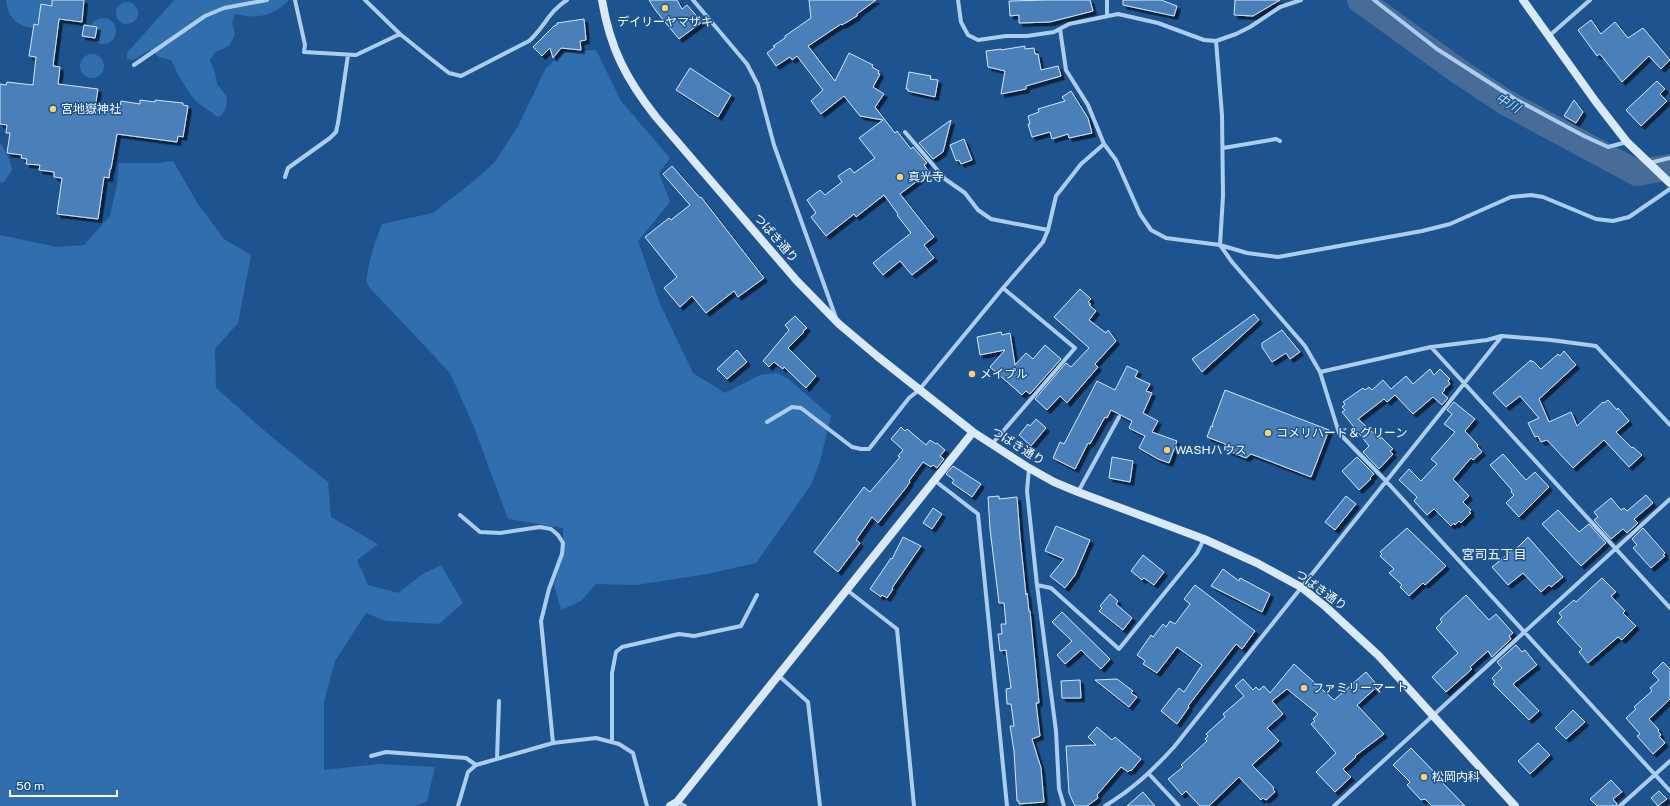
<svg xmlns="http://www.w3.org/2000/svg" width="1670" height="806" font-family="'Public Sans','Noto Sans JP',sans-serif">
	<style>
		.green { fill: #316eae }
		.lines { fill: none; stroke-linecap: round; stroke-linejoin: round }
		.river { stroke: #466c97; stroke-width: 26 }
		.building { fill: #4a80b9; stroke: #d3e6fa; filter: url(#shadow) }
		.street { stroke: #adcdee; stroke-width: 4 }
		.secondary { stroke: #dae9fa; stroke-width: 8 }
		.poi-dot { fill: #fdce6c; stroke: #1d5490; stroke-width: 1.5 }
		.labels { text-anchor: middle; dominant-baseline: central; stroke-width: 3; stroke-linejoin: round; paint-order: stroke }
		.poi-label { font-size: 12px; fill: #fff; stroke: #1d5490; text-anchor: start }
		.street-label { font-size: 12px; fill: #fff; stroke: #1d5490 }
		.water-label { font-size: 13px; font-style: italic; fill: #b9d7f5; stroke: #1d5490 }
		.neighbourhood-label { font-size: 13px; fill: #fff; stroke: #1d5490 }
	</style>
	<defs>
		<filter id="shadow"><feDropShadow dx="3.5" dy="3.5" stdDeviation="0" flood-color="#0009"/></filter>
	</defs>
	<rect width="100%" height="100%" fill="#1d5490"/>
	<path class="green" d="M6 0H54C50 12 38 16 34 28 17 27 8 17 6 0Z
		M174 0H289C272 17 257 19 235 14L232 23 235 34 229 46 215 52 210 60 215 73 217 84 227 97 226 107 222 115 217 117C211 110 202 108 195 100 186 89 177 73 171 60L159 57 150 50 133 60 127 59V53Z
		M116 13a11 11 0 1 1 22 0a11 11 0 1 1-22 0Z
		M90 31a13 13 0 1 1 26 0a13 13 0 1 1-26 0Z
		M596 50 621 101 670 158 659 173 670 202 638 241 660 304 693 373 725 393 760 375 776 373 787 378 831 416 820 461 811 485 756 563 707 574 636 585 596 584 581 601 561 610 554 585 563 554V528L508 519 474 427 450 373 370 288 366 281 369 264 375 243 382 224 433 213 475 180 495 162 518 126 546 68 564 52Z
		M80 66a12 12 0 1 1 24 0a12 12 0 1 1-24 0Z
		M0 144H1L9 159 12 170 4 182H0Z
		M173 161 198 204 224 239 251 255 238 323 215 349 216 388 274 439 328 482 331 517 378 544 357 560 368 585 398 593 423 574 441 565 463 603 439 624 386 621 366 613 335 661 324 702V770L379 764 435 767 427 801 415 806H0V235L57 247 84 245 110 216 117 185 119 163H158Z"/>
	<g class="lines">
		<path class="river" d="M1360 0 1457 70 1505 102 1637 173 1670 167"/>
	</g>
	<path class="building" d="M52 0H84L82 22 59 19 53 66 60 67 58 84 98 89 95 108 119 111 121 101 140 104V100L155 102V100L183 103V105L188 106 183 137 178 136 177 142 117 134 111 169H110L109 178 104 177 98 219 57 214 62 178 54 177V172L39 170 40 165 26 164 27 159 21 158 22 155 7 153 10 133H6L7 125 0 124V84L6 85 7 82 33 85 36 57 29 56 34 24 38 25 41 4 52 6Z
		M649 0H677L682 9 687 5 702 22 679 39 656 11Z
		M809 0H876L857 14V16L842 25 841 24 808 46 835 81 849 53 873 65 872 67 879 71 878 73 880 74 873 87 884 94 875 107 895 133 897 131 911 149 913 147 927 163 924 165 929 172 900 194 934 237 924 245 934 258 912 275 900 261 883 275 873 263 911 233 897 215 898 214 884 195 856 217 854 214 826 236 811 217 816 213 807 200 820 190 825 195 842 182 838 176 850 168 854 173 875 158 859 138 883 120 860 116 844 96 821 114 811 101 823 90 797 56 792 60 790 57 776 66 767 53 775 47 773 46 785 38V36L811 18Z
		M1048 0H1090L1093 11 1050 22 1019 23V15L1010 16 1009 1Z
		M1123 0H1161L1177 6 1174 16 1123 5Z
		M1235 0H1280L1253 16 1234 15Z
		M584 19 586 40 580 41 581 50 561 48 553 58 550 48 542 56 533 47 554 26 557 25V23Z
		M1591 20 1601 34 1615 22 1628 38 1643 28 1670 60 1661 69 1649 56 1622 82 1600 54 1597 56 1578 30Z
		M84 25 97 27 95 38 82 36Z
		M1025 46V49L1034 48 1035 54H1038L1041 70 1058 66 1061 76 1026 86V89L1001 94 1005 71 988 67 986 51 1001 49V50Z
		M690 68 731 95 718 117 676 90Z
		M909 72 931 76 930 79 938 80 935 97 908 91V89H906Z
		M1657 81 1665 89 1660 94 1667 101 1641 126 1626 110Z
		M1071 91 1088 118 1092 133 1069 138 1068 134 1052 139 1050 132 1032 137 1028 124H1030L1028 116 1039 112 1038 109 1065 101 1062 97Z
		M1574 100 1583 112 1576 123 1564 116Z
		M951 120 943 152 933 159 919 143Z
		M964 139 972 160 961 164 959 160 956 161 950 145Z
		M672 166 700 198 701 197 764 278 738 297 734 291 706 313 692 296 680 307 664 288 677 277 645 237 669 218 671 220 690 205 663 174Z
		M1080 289 1091 299 1088 302 1091 304 1089 305 1096 311 1089 320 1106 333 1108 330 1116 341 1095 364 1098 367 1067 403 1060 396 1047 410 1035 399 1066 363 1071 367 1089 348 1054 317Z
		M1254 314 1259 320 1202 372 1192 359Z
		M795 316 807 328 803 331 804 332 788 348 816 376 806 388 784 367 783 369 774 362 769 367 763 361 789 330 785 325Z
		M1282 330 1300 352 1290 359 1286 353 1272 362 1262 347V343Z
		M1001 332 1002 335 1010 333 1015 365 1026 353 1033 359 1045 345 1061 359 1030 394 1026 391 1022 395 990 367 1005 350 980 355 977 337Z
		M737 350 747 362 727 379 717 369Z
		M1564 351 1576 365 1539 399 1549 422 1571 412 1577 426 1603 402 1604 403 1608 400 1617 410 1618 408 1629 421 1616 432 1632 448 1633 447 1642 455 1629 467 1604 440 1573 468 1547 440 1541 442 1538 436 1535 437 1528 423 1539 418 1520 396 1506 407 1493 393 1531 360 1532 362 1533 361 1541 369 1558 354 1560 356Z
		M1127 366 1138 371 1135 377 1150 384 1146 391 1152 393 1143 413 1158 421 1152 432 1177 441 1169 463 1158 459 1139 448 1145 436 1129 428 1132 421 1111 410 1107 418 1105 417 1090 444 1088 443 1075 469 1053 458 1060 442 1064 444 1097 381 1115 390Z
		M1430 369 1434 375 1440 369 1450 379 1448 381 1450 384 1444 389 1445 390 1442 393 1448 398 1442 405 1433 397 1413 414 1395 395 1387 402 1384 399 1358 419 1380 439 1381 437 1393 449 1390 451 1393 454 1379 469 1363 452 1369 446 1342 412 1345 410 1342 407 1345 404 1343 402 1363 388 1365 390 1369 387 1372 390 1383 380 1391 389 1406 376 1413 384Z
		M1225 390 1329 430 1311 477 1251 454 1246 458 1226 450 1225 444 1207 437 1211 426 1213 427 1212 425Z
		M1454 402 1475 419 1465 431 1478 445 1477 446 1482 452 1473 460 1471 458 1453 479 1469 496 1463 502 1471 510 1469 512 1471 513 1461 523 1459 521 1455 525 1454 523 1451 526 1434 509 1427 515 1414 501 1417 497 1399 480 1409 469 1421 481 1437 464 1431 459 1455 432 1444 424 1452 414 1447 410Z
		M1036 419 1046 428 1031 446 1019 435 1028 424 1030 426Z
		M901 427 905 431 907 429 926 445 930 440 936 444 937 443 945 450 940 456 944 459 937 468 933 465 931 467 923 462 909 481 910 482 905 489 878 523 872 517 856 540 860 543 838 572 814 552 864 487 870 492 900 457 898 456 903 450 891 439Z
		M1503 454 1526 480 1535 472 1549 487 1519 517 1506 503 1514 495 1511 492 1512 490 1490 465Z
		M1112 457 1133 461 1130 482 1109 478Z
		M1357 457 1374 474 1370 478 1371 479 1359 490 1342 471Z
		M953 466 981 484 972 497 952 483 954 480 946 474Z
		M1646 495 1653 503 1634 519 1638 523 1627 533 1623 529 1611 539 1594 520 1598 517 1594 512 1611 498 1621 510 1624 508 1627 511Z
		M999 496V499L1017 497 1020 537 1026 595 1027 593 1029 611H1030L1039 703H1036L1040 736 1032 739 1041 768 1044 802 1019 804V801H1017L1014 751 1010 726H1014L1011 704H1007L1006 689 1011 688 1006 650 1000 651 998 634H1002L1001 624H1006L1004 603H999L990 529 988 497Z
		M1346 496 1356 504 1335 530 1325 522Z
		M933 508 942 514 932 529 923 523Z
		M1558 510 1579 532 1589 524 1606 543 1581 566 1542 524Z
		M1056 526 1090 540 1075 575 1065 588 1050 576 1064 559 1045 551Z
		M1407 528 1446 566 1425 585 1423 583 1409 596 1400 587 1402 585 1389 573 1394 569 1380 556 1382 554 1380 552Z
		M1643 528 1665 553 1663 555 1665 556 1651 568 1633 548 1637 545 1632 539Z
		M903 537 921 546 892 588 893 589 887 598 882 595 881 597 870 589 891 558 892 559Z
		M1528 537 1563 577 1551 587 1549 585 1541 592 1523 573 1508 585 1492 567 1514 549 1515 550Z
		M1143 555 1164 572 1154 585 1144 578 1142 580 1131 571Z
		M1223 569 1239 581 1240 578 1270 594 1262 612 1211 586Z
		M1602 578 1616 592 1611 596 1625 611 1623 613 1636 626 1622 640 1618 637 1588 663 1579 652 1582 649 1557 622 1562 617 1559 613 1574 600 1576 602Z
		M1195 585 1255 631 1242 649 1236 644 1188 706 1189 707 1177 724 1161 711 1179 688 1184 692 1202 665 1177 647 1157 673 1143 664 1145 661 1137 655 1151 635 1153 637 1163 624 1166 627 1170 621 1175 624 1190 604 1184 599Z
		M1110 594 1118 601 1116 604 1132 618 1123 630 1099 611 1102 608 1100 606Z
		M1466 595 1489 620 1496 614 1513 633 1509 636 1511 639 1492 657 1488 651 1470 667 1472 669 1446 692 1432 677 1458 653 1436 628 1442 622 1440 619Z
		M1062 612 1110 659 1101 669 1081 650 1065 664 1057 655 1072 641 1052 622Z
		M1516 645 1522 652 1525 650 1537 665 1513 684 1539 711 1529 720 1493 684 1495 682 1492 678 1502 668 1497 662Z
		M1663 662 1670 669V699L1649 719 1659 730 1658 731 1661 735 1659 736 1665 743 1653 754 1637 736 1640 734 1626 718 1636 709 1634 707 1652 691 1650 688 1659 680 1652 673Z
		M1294 664 1334 700 1366 672 1378 686 1357 705 1384 734 1355 756 1356 757 1343 769 1351 777 1335 792 1316 772 1336 753 1311 724 1315 721 1313 719 1318 714 1287 689 1272 701 1283 714 1267 728 1279 741 1252 765 1274 788 1273 789 1275 792 1266 800 1263 798 1261 800 1239 777 1209 806H1200L1186 791 1182 795 1168 779 1183 767 1181 765 1207 741 1205 739 1208 736 1206 734 1225 717 1223 714 1244 696 1235 686 1243 679 1253 690 1256 687 1259 690 1264 686 1270 693Z
		M1117 679 1133 691 1131 693 1137 697 1129 707 1095 680Z
		M1080 680 1081 698H1062L1061 681Z
		M1573 710 1585 722 1566 739 1555 728Z
		M1097 727 1112 740 1115 737 1141 759 1131 771 1130 770 1128 772 1121 767 1097 795 1098 798 1087 806H1075L1069 793 1066 746 1096 745 1088 737Z
		M1538 743 1550 755 1530 774 1518 761Z
		M1411 748 1443 781 1442 782 1465 806H1432L1425 799 1421 800 1407 785 1410 782 1393 765Z
		M1611 780 1622 792 1613 799 1617 804V806H1597L1590 799Z
		M1659 791 1667 799 1658 806 1651 798Z
		M1143 792 1155 806H1127Z"/>
	<g class="lines">
		<path class="street" d="M295 0 305 45 304 52 356 55 400 34
			M365 0 400 34 431 59 449 73 461 76 529 41C544 28 549 11 567 0
			M693 0 747 64 758 85 774 145 836 318
			M958 0 961 22 968 35 978 40 1006 36H1027L1054 32 1069 24 1118 14 1158 23 1204 40 1216 41 1236 34 1250 27 1280 7 1301 0
			M1107 0V15
			M1374 0 1437 49 1515 99 1584 136 1608 147 1627 142
			M1060 29 1066 70 1088 105 1104 144 1116 160 1140 214 1151 230 1166 238 1220 245 1247 253 1278 257 1422 231 1450 224 1511 197 1531 195 1543 197 1596 219 1613 221 1629 217 1670 189
			M1549 36 1590 0
			M1216 41 1222 115 1223 196 1220 245 1232 262 1305 346 1320 372 1339 433 1386 481 1670 791
			M134 65 205 16 224 8 267 0
			M905 132 945 179 965 193 978 210 991 219 1048 230
			M1223 148 1276 139 1280 141
			M1649 163 1670 158
			M285 177 288 168 330 138 336 132 338 123 348 55
			M1431 347 1670 608
			M1320 372 1431 347 1487 340 1501 336
			M767 422 792 407 801 408 852 447 861 449H869L909 398 919 390 1003 288 1043 242 1048 230 1056 196 1081 164 1104 144
			M992 444 1075 348 1003 288
			M1029 468 1027 491 1037 585 1056 731 1059 789 1064 806
			M934 480 978 514 1007 806
			M1078 492 1119 417
			M460 515 480 532 500 533 540 527 551 529 558 535 563 543 562 554 549 589 541 621 553 743
			M1037 585 1051 588 1119 649 1197 553 1204 539
			M847 590 897 629 914 806
			M778 675 808 702 820 806
			M612 742V673L616 652 622 647 679 634 694 636 741 626 757 595
			M371 756 386 752 466 758 476 765
			M497 759 499 701
			M1149 774 1179 806
			M677 802 685 806
			M458 806 468 772 476 765 553 743 596 738 619 744 633 753 647 806
			M1105 806C1133 789 1152 771 1174 747L1502 336 1551 340 1596 346 1670 425
			M1334 806 1670 499
			M1620 806 1670 761"/>
		<path class="secondary" d="M602 0C610 48 626 79 656 117L797 281 839 324 877 356 973 432 1029 468 1054 482 1078 492 1204 539 1257 563 1301 587 1326 607 1379 656 1515 806
			M1523 0 1596 102 1627 142 1670 183
			M670 806 677 802 973 432"/>
	</g>
	<g class="poi-dot">
		<circle cx="665" cy="8" r="4"/>
		<circle cx="53" cy="109" r="4"/>
		<circle cx="900" cy="177" r="4"/>
		<circle cx="972" cy="374" r="4"/>
		<circle cx="1268" cy="433" r="4"/>
		<circle cx="1167" cy="450" r="4"/>
		<circle cx="1304" cy="688" r="4"/>
		<circle cx="1424" cy="777" r="4"/>
	</g>
	<g class="labels">
		<g class="poi-label">
			<text x="665" y="22" text-anchor="middle">デイリーヤマザキ</text>
			<text x="61" y="109">宮地嶽神社</text>
			<text x="908" y="177">真光寺</text>
			<text x="980" y="374">メイプル</text>
			<text x="1276" y="433">コメリハード＆グリーン</text>
			<text x="1175" y="450">WASHハウス</text>
			<text x="1312" y="688">ファミリーマート</text>
			<text x="1432" y="777">松岡内科</text>
		</g>
		<g class="street-label">
			<text transform="translate(776 238) rotate(49)">つばき通り</text>
			<text transform="translate(1018 446) rotate(32)">つばき通り</text>
			<text transform="translate(1321 590) rotate(36)">つばき通り</text>
		</g>
		<g class="water-label">
			<text transform="translate(1508 103) rotate(31)">中川</text>
		</g>
		<g class="neighbourhood-label">
			<text x="1494" y="554">宮司五丁目</text>
		</g>
	</g>
	<path d="M10 790v6h107v-6" fill="none" stroke="#ffffff" stroke-width="2"/>
	<text x="16" y="790" font-size="12" fill="#ffffff" stroke="#1d5490" stroke-width="3" paint-order="stroke">50 m</text>
</svg>
